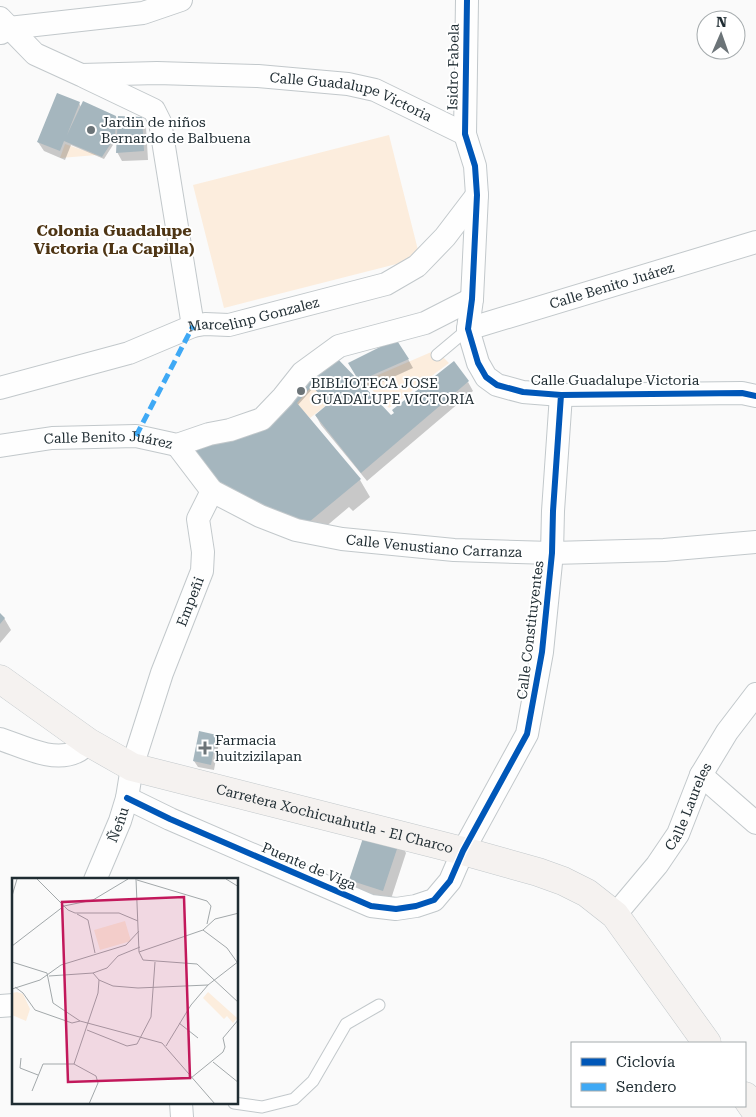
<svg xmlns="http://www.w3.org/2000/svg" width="756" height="1117" font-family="'Roboto Serif',serif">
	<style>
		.green { fill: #fceddd }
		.shadow { fill: #0003 }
		.building { fill: #a5b6be }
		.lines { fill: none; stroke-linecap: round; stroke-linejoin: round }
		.lane-casing { stroke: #c2c8cb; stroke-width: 13 }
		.street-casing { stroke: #c2c8cb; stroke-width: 24 }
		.secondary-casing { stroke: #c2c8cb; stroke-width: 29 }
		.lane { stroke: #fefefe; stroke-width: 11 }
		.street { stroke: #fefefe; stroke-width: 22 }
		.secondary { stroke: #f5f2f0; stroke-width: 28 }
		.quiet { stroke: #3fa9f5; stroke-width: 5; stroke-dasharray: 10 5; stroke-linecap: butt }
		.cycleway-casing { stroke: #fff; stroke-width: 9 }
		.cycleway { stroke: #0057b8; stroke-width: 6 }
		.poi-dot { fill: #6c7478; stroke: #fff; stroke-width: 2 }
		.labels { text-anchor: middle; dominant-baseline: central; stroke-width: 4; stroke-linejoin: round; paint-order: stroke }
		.street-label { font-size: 14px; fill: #1f2c32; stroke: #fff }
		.poi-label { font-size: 14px; fill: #1f2c32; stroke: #fff; text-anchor: start }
		.quarter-label { font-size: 16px; font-weight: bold; fill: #4e3514; stroke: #fff }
		.inset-road { fill: none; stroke: #a2a8aa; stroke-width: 1 }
		.view { fill: #c2185b; fill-opacity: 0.15; stroke: #c2185b; stroke-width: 2.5 }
		.inset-edge { fill: none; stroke: #1f2c32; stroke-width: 2.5 }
	</style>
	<rect width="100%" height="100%" fill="#fafafa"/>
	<path class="green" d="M389 135 420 258 224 308 193 185Z
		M65 144 97 155 60 158Z
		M436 350 449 363 389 408 364 381Z
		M308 380 328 404 310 418 289 396Z"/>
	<path class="shadow" d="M79 103 81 107 116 117 119 123 141 118 146 127 148 160 122 161 117 152 118 137 104 159 71 145 65 160 44 151 38 142Z
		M408 359 413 368 365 390 391 417 468 382 473 391 367 481 321 425 316 416 330 404 314 387 297 406 360 480 370 497 353 511 349 507 317 534 212 480 235 437 305 378 362 384 349 363Z
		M0 615 4 618 11 630 0 643Z
		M216 736 219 742 214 770 198 767 194 761Z
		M399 841 406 853 390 902 358 892 351 880Z"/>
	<path class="building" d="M57 93 80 102 67 135 83 101 116 116 115 137 102 157 64 141 60 151 37 142Z
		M118 116 142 117 144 151 116 153Z
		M396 339 409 359 359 381 391 415 394 413 392 410 454 361 469 381 361 473 315 415 328 404 312 386 297 403 361 479 309 522 292 519 227 488 211 475 196 453 197 447 277 414 294 401 289 396 336 357 359 381 348 363Z
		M0 613 5 618 0 624Z
		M199 731 217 735 211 765 193 761Z
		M366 829 400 840 383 891 349 880Z"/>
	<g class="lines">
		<g class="lane-casing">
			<path id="lane" d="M437 355 468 329
				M234 1103 262 1107 294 1099 313 1081 346 1024 379 1005"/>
		</g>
		<g class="street-casing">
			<g id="street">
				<path d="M467 0 465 134 475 166 477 195 472 299 468 329 478 363 486 377 497 385 523 392 561 395 742 393 756 396"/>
				<path id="s1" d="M0 18 35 54 81 75 157 73 258 76 348 84 375 90 465 134"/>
				<path d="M1 33 9 28 143 13 181 0"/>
				<path d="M85 77 154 110 160 122 193 326"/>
				<path id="s2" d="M468 329 756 242"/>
				<path id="s3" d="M0 388 129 353 193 326 205 324 229 325 386 284 417 266 445 237 477 195"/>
				<path id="s4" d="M0 446 52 438 136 436 177 445 209 434 230 430 262 419 283 397 302 373 339 346 425 323 472 299"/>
				<path id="s5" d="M212 491 260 516 296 530 342 539 454 550 552 553 664 550 756 542"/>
				<path d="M0 739C22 746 53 763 76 752 81 750 85 746 88 742"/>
				<path d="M701 775 756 823"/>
				<path d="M127 798 170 819 371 906 396 909 416 906 434 900 450 881 463 851 527 734 542 652 552 553 553 511 561 395"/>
				<path id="s6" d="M95 880 120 821 127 798 132 767 162 673 202 571 203 552 198 519 212 491 177 445"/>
				<path id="s7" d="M615 915 657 865 678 834 701 775 727 732 756 694"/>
				<path d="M0 1006 14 1005"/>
				<path d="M181 1103 182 1117"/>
			</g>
		</g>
		<g class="secondary-casing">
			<g id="secondary">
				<path id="s8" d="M0 679 88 742 132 767 463 851 538 872 563 881 587 893 615 915 707 1043"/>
				<path d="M745 1096 756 1112"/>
			</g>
		</g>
		<use href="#lane" class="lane"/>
		<use href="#street" class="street"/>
		<use href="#secondary" class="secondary"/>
		<path class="quiet" d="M136 436 193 326"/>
		<g class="cycleway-casing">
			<path id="cycleway" d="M467 0 465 134 475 166 477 195 472 299 468 329 478 363 486 377 497 385 523 392 561 395 742 393 756 396
				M127 798 170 819 371 906 396 909 416 906 434 900 450 881 463 851 527 734 542 652 552 553 553 511 561 395"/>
		</g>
		<use href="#cycleway" class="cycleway"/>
	</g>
	<g class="poi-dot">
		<circle cx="91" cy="130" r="5"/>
		<circle cx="301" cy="391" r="5"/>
		<path d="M202.5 740.5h5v5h5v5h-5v5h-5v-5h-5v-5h5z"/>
	</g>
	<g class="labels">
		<g class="street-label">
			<text transform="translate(453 67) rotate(-89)">Isidro Fabela</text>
			<text stroke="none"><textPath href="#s1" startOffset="374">Calle Guadalupe Victoria</textPath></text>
			<text stroke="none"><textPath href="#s2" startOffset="150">Calle Benito Juárez</textPath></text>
			<text stroke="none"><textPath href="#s3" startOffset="265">Marcelinp Gonzalez</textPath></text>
			<text x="615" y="380">Calle Guadalupe Victoria</text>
			<text stroke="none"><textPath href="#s4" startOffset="109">Calle Benito Juárez</textPath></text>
			<text stroke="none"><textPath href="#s5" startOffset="232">Calle Venustiano Carranza</textPath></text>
			<text stroke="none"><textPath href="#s6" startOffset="295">Empeñi</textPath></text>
			<text transform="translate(530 630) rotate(-83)">Calle Constituyentes</text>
			<text stroke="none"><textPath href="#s7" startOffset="132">Calle Laureles</textPath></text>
			<text stroke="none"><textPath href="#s8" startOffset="368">Carretera Xochicuahutla - El Charco</textPath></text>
			<text stroke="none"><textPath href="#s6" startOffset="60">Ñeñu</textPath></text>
			<text transform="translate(309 866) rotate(23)">Puente de Viga</text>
		</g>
		<g class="poi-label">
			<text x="101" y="122">Jardin de niños<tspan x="101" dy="16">Bernardo de Balbuena</tspan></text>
			<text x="311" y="383">BIBLIOTECA JOSE<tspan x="311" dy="16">GUADALUPE VICTORIA</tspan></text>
			<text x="215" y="740">Farmacia<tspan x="215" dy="16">huitzizilapan</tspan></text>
		</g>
		<g class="quarter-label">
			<text x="114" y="230">Colonia Guadalupe<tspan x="114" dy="18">Victoria (La Capilla)</tspan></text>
		</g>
	</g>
	<g transform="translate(12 878)">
		<rect width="226" height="226" fill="#fafafa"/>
		<path d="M113 43 119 63 88 72 82 52ZM5 114 11 116 18 131 14 143 0 137V115ZM196 114 225 140 221 145 215 138 212 141 191 120Z" fill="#fceddd"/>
		<path class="inset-road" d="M25 1 56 32 63 35H107L126 43M124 1 127 74 131 82 185 86 227 125M214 1 227 9M125 2 195 23 199 28 195 46M0 18 5 1M65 36 76 42 83 75M191 52 215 70 225 84M0 68 52 28 81 22 116 1M127 74 191 52 203 41 227 35M0 84 35 95 41 125 68 143 150 165 203 226M37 98 81 95 95 90 106 78 128 69M87 102 101 108 126 110 196 107M3 109 11 115 23 132 60 145 68 143M0 111 28 102 49 87 114 67 127 53M167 145 186 160M75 152 115 168 125 166 139 139 143 84M154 168 179 127 196 107 227 83M9 180 8 190 26 197M201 184 227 205M62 186 86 115 87 102 81 95M62 186 84 198 86 205 77 226M179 200 211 174 213 169 211 160 227 141M20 213 31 186H62"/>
		<path class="view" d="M172 19 178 200 56 204 50 24Z"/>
		<rect width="226" height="226" class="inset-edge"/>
	</g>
	<rect x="571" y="1042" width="175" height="65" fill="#ffffff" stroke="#a5abad"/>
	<rect x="581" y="1058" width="25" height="8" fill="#0057b8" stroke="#a5abad"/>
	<text x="616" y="1067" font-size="15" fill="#1f2c32">Ciclovía</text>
	<rect x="581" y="1083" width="25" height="8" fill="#3fa9f5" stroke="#a5abad"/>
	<text x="616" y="1092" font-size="15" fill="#1f2c32">Sendero</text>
	<g transform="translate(721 35) rotate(2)"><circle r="24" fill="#ffffff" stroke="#a5abad"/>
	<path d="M0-4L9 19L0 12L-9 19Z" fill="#6c7478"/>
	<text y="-8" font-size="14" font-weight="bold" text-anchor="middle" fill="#1f2c32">N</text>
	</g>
</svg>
